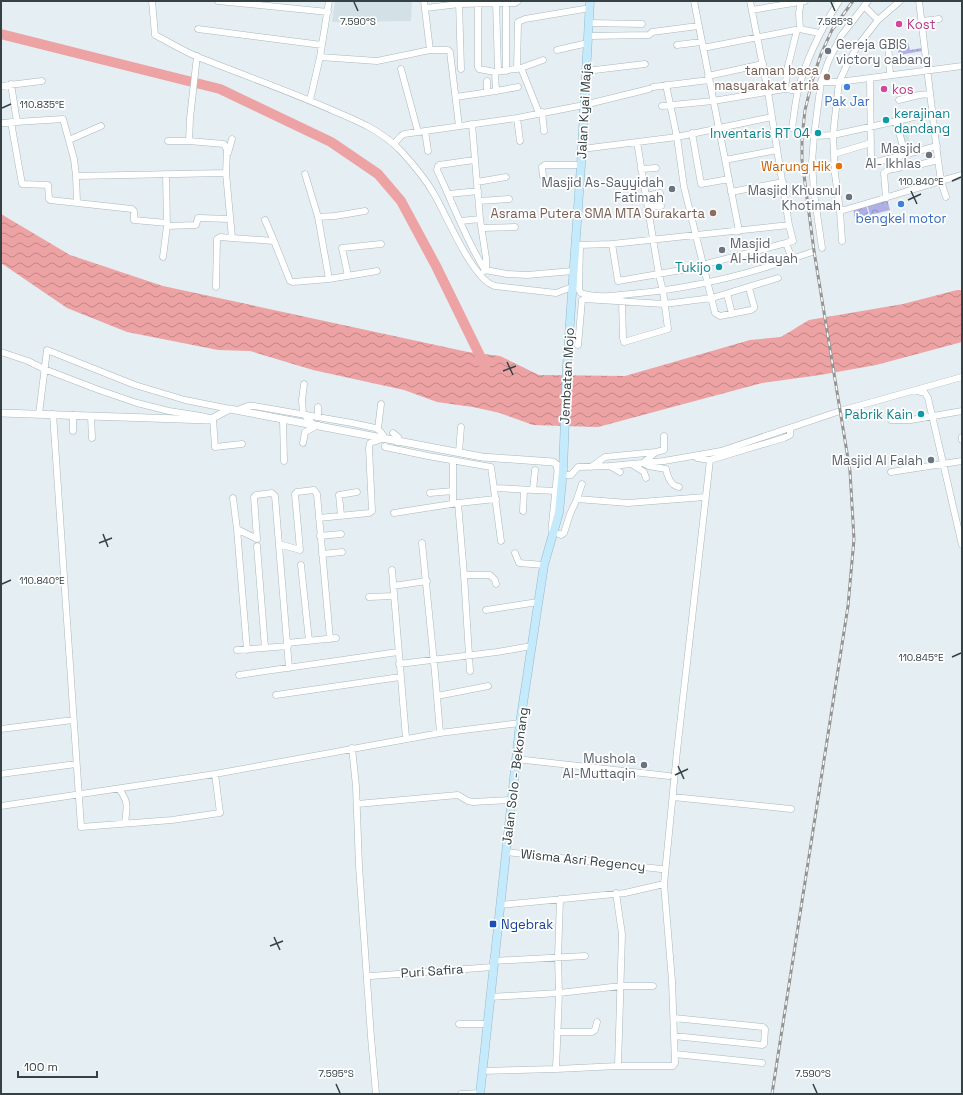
<svg xmlns="http://www.w3.org/2000/svg" width="963" height="1095" font-family="'Space Grotesk',sans-serif">
	<style>
		.residential { fill: #d3e1e6 }
		.education { fill: #cfe3eb }
		.park { fill: url(#park-crowns) }
		.garden { fill: url(#garden-furrows) }
		.water { fill: url(#water-waves) }
		.lines { fill: none; stroke-linecap: round; stroke-linejoin: round }
		.river { stroke: #eda3a4; stroke-width: 10 }
		.minor-casing { stroke: #a8b8bd; stroke-width: 7 }
		.tertiary-casing { stroke: #a8b8bd; stroke-width: 8 }
		.secondary-casing { stroke: #94bbcd; stroke-width: 9 }
		.minor { stroke: #fff; stroke-width: 6 }
		.tertiary { stroke: #fff; stroke-width: 7 }
		.secondary { stroke: #c5eafc; stroke-width: 8 }
		.rail-casing { stroke: #949494; stroke-width: 3 }
		.rail { stroke: #fff; stroke-width: 1.5; stroke-dasharray: 4.5; stroke-linecap: butt }
		.ticks { fill: none; stroke: #354144; stroke-width: 1.5 }
		.hotel-dot { fill: #d1479c; stroke: #fff; stroke-width: 1.5 }
		.worship-dot { fill: #6b7280; stroke: #fff; stroke-width: 1.5 }
		.education-dot { fill: #8d6e63; stroke: #fff; stroke-width: 1.5 }
		.shop-dot { fill: #3f7fe0; stroke: #fff; stroke-width: 1.5 }
		.culture-dot { fill: #0f9aa8; stroke: #fff; stroke-width: 1.5 }
		.food-dot { fill: #e8710a; stroke: #fff; stroke-width: 1.5 }
		.transit-dot { fill: #1a4fb4; stroke: #fff; stroke-width: 1.5 }
		.labels { text-anchor: middle; dominant-baseline: central; stroke-width: 3.5; stroke-linejoin: round; paint-order: stroke }
		.hotel-label { font-size: 13px; fill: #b23c85; stroke: #fff; text-anchor: start }
		.worship-label { font-size: 13px; fill: #5b616d; stroke: #fff; text-anchor: end }
		.education-label { font-size: 13px; fill: #785e54; stroke: #fff; text-anchor: end }
		.shop-label { font-size: 13px; fill: #366cbe; stroke: #fff }
		.street-label { font-size: 13px; fill: #354144; stroke: #fff }
		.culture-label { font-size: 13px; fill: #0d838f; stroke: #fff; text-anchor: end }
		.food-label { font-size: 13px; fill: #c56008; stroke: #fff; text-anchor: end }
		.transit-label { font-size: 13px; fill: #164399; stroke: #fff; text-anchor: start }
		.ticks-label { font-size: 10px; text-anchor: middle; fill: #354144; stroke: #fff; stroke-width: 3.5; stroke-linejoin: round; paint-order: stroke }
	</style>
	<defs>
		<pattern id="park-crowns" width="20" height="18" patternUnits="userSpaceOnUse"><rect width="20" height="18" fill="#b0afe5"/><path d="M2 6a3 3 0 1 1 6 0M12 15a3 3 0 1 1 6 0" fill="none" stroke="#9090bb"/></pattern>
		<pattern id="garden-furrows" width="10" height="10" patternUnits="userSpaceOnUse"><rect width="10" height="10" fill="#b0afe5"/><path d="M-1 1l2-2M0 10L10 0M9 11l2-2" fill="none" stroke="#9090bb"/></pattern>
		<pattern id="water-waves" width="16" height="10" patternUnits="userSpaceOnUse"><rect width="16" height="10" fill="#eda3a4"/><path d="M0 5q4-4 8 0t8 0" fill="none" stroke="#c18687"/></pattern>
	</defs>
	<rect width="100%" height="100%" fill="#e5eef2"/>
	<path class="residential" d="M335 1H412L411 21 332 22Z"/>
	<path class="education" d="M904 123 912 148 906 150 898 125Z"/>
	<path class="park" d="M908 43 910 50 922 48V51L899 55 897 45Z
		M887 199 890 210 870 215 867 204Z"/>
	<path class="garden" d="M866 205 869 216 855 219 853 208Z"/>
	<path class="water" d="M1 214 70 255 163 286 468 352 500 356 539 375 625 376 750 340 781 337 809 320 903 304 957 290H962V342L876 365 820 375 762 383 598 427 533 425 500 413 473 407 437 402 404 390 313 370 250 351 218 350 127 332 67 308 1 263Z"/>
	<g class="lines">
		<path class="river" d="M1 34 220 89 331 142 378 174 401 201 436 266 485 366"/>
		<g class="minor-casing">
			<path id="minor" d="M152 1 155 35C169 42 183 51 198 57 243 75 289 91 334 111 358 121 382 131 401 151 413 164 425 178 434 194 446 214 473 281 495 286L556 293 572 287
				M218 1 328 12
				M329 1 320 57 377 61 430 50H448L450 52 459 126
				M424 1 430 50
				M459 1 461 69
				M478 1V67L479 69 495 72
				M496 1 498 71
				M506 1V71
				M694 1 739 231
				M750 1 768 92 789 225 793 241 786 243
				M919 1 938 160 941 181 946 197
				M864 6 878 20
				M426 8 459 4 515 3 518 1
				M752 10 805 1
				M922 21 939 19
				M589 23 642 24
				M198 29 322 45
				M800 29 799 13 801 1
				M588 36 649 35 652 32 698 26
				M888 42 890 75
				M677 45 701 42
				M703 48 800 29 819 33
				M557 50 588 43
				M197 56 190 118 189 141 224 144 227 150 226 173
				M521 68 539 113
				M401 69 418 132
				M517 69 518 22 525 19 590 8
				M586 71 645 64
				M708 76 763 64
				M870 78 871 158 877 162 937 146
				M487 81V91
				M821 82H839L962 66
				M11 84 17 122
				M666 85 677 137 684 187 715 313 720 316 751 310 754 308V306L749 288
				M1 86 42 81
				M653 87 709 80
				M785 89 788 66 797 30
				M496 91 518 87
				M456 97 496 91 495 73 496 72 521 68 543 60
				M310 100 320 57
				M899 100 919 95 930 94
				M662 106 713 101 785 89 798 91
				M542 112 544 131
				M517 118 520 141
				M896 121 905 154
				M11 122 22 184 48 185 49 199 50 200 132 209 134 211V220L167 223
				M1 123 63 119 74 159 76 176 226 173 232 238 274 241 290 281 293 282 329 279 318 217 305 174
				M472 124 480 219 486 258V267L484 271
				M792 128C794 116 795 103 798 91 806 59 821 29 839 1
				M425 131 428 151
				M692 133 701 184 729 179
				M814 136 833 135 906 119 932 112
				M69 140 101 126
				M168 141H189
				M394 144 401 136 404 134 517 118 584 105 649 89
				M582 149 677 137 772 117
				M228 153 232 139
				M834 154 871 143
				M474 160 439 165 438 166 437 170C453 203 465 239 485 270L507 274 527 275 573 271
				M725 160 777 150
				M922 164 938 160
				M641 169 656 168
				M76 176 77 202
				M543 176 542 167 545 165H581
				M477 182 506 177
				M731 192 783 182
				M449 194 478 191
				M646 196 660 193
				M886 198 884 173 888 170 899 168
				M479 201 509 199
				M648 207 661 206
				M840 211C881 200 921 186 962 175
				M318 217 335 216 365 211
				M265 220 274 241
				M461 221 480 219
				M167 226 196 225 198 218H199L230 219
				M482 228 515 227
				M842 241 840 211 835 174 833 135 839 82 847 65 857 47 878 20 900 1
				M612 244 618 281 687 269 786 243 792 259
				M578 245 612 244 789 225
				M580 245 579 290 581 293C597 298 614 296 630 294 692 289 754 273 812 252
				M822 248 814 193 812 162 814 136 821 82 829 60 841 36 868 1
				M163 257 167 226 166 174
				M348 276 342 248 381 244
				M329 279 377 271
				M216 287 217 239 220 237 232 238
				M727 294 732 314
				M622 301 623 338 624 342 668 329 663 291 659 275 637 142
				M578 345 582 300 584 299 664 304 712 298 778 278
				M1 352 28 361 44 369 99 390 137 403 169 411 201 416 213 419 215 447 242 444
				M304 384 302 400 303 414 313 424
				M917 391 925 393 928 398 962 545
				M237 410 248 406H254L352 423 375 428 380 431 385 438 370 443 369 448 372 511 369 513 319 518
				M39 414 47 350 135 385 185 400 230 409
				M53 414 81 827 172 820 220 813 215 774
				M73 415V431
				M91 416 92 438
				M318 417V407
				M283 420 284 461
				M891 420H911L962 411
				M378 429 381 404
				M393 433 398 437 399 441 397 442
				M664 436V450L656 452 643 463 649 466 666 469C667 476 671 486 679 487
				M962 437V440
				M303 443 305 432 318 425
				M385 446V447L428 456 491 467 501 541
				M459 452 461 427
				M697 458 710 460 784 438 790 435V428
				M453 460V503
				M633 465 644 472 646 478
				M610 466 620 472
				M591 467 605 457 656 452
				M891 472 962 461
				M562 475H571L578 467 610 466 664 461 721 451 840 411 962 377
				M582 484 577 499 628 503 705 497
				M495 488 556 491
				M533 490 535 470
				M430 493 453 491
				M233 498 237 529 247 650
				M458 503 464 575 470 671
				M523 511 524 490
				M394 513 458 503 496 499
				M341 515 339 495 357 492
				M237 529 257 539
				M554 532 561 535 564 533 570 514 577 499
				M320 536 341 534
				M257 539 254 497 256 495 272 493 275 496 289 668
				M422 543 435 673 440 733
				M279 544 300 550 295 494 297 492 314 490 317 494 330 639
				M257 546 265 648
				M515 553 519 563 544 565
				M322 554 342 552
				M301 565 309 641
				M392 570 406 738
				M464 575H490L495 580 496 584
				M393 586 427 581
				M369 597 394 596
				M486 610 538 602
				M287 643 336 638
				M237 650 288 646
				M399 664 497 652 532 646
				M239 675 398 652
				M276 695 400 677
				M437 696 488 686
				M1 729 73 720
				M352 748 356 786 359 866 371 1037 376 1094
				M516 759 669 776
				M1 774 76 764
				M119 789C129 802 127 807 125 823
				M673 797 791 809
				M357 804 458 795 468 801 473 802 512 800
				M1 806 215 774 440 733 520 723
				M506 852 661 869
				M616 893 622 934 618 1066
				M500 905 625 893 664 884
				M493 961 585 956
				M371 976 493 967
				M490 997 559 993 621 986H653
				M674 1018 763 1027 765 1029 764 1044 762 1045 674 1036
				M459 1024H487
				M557 1032H592L595 1030 597 1022
				M675 1054 762 1063
				M556 1069 559 993 558 957 560 899
				M482 1071 556 1069 618 1066H673L675 1063 672 981 664 884 677 751 710 460
				M461 1094 480 1093"/>
		</g>
		<g class="tertiary-casing">
			<path id="tertiary" d="M1 413 209 420 230 409 482 457 553 462 557 465 558 471 552 529"/>
		</g>
		<g class="secondary-casing">
			<path id="secondary" d="M480 1094 520 723 544 565 559 513 563 470 567 365 581 165 590 1"/>
		</g>
		<use href="#minor" class="minor"/>
		<use href="#tertiary" class="tertiary"/>
		<use href="#secondary" class="secondary"/>
		<g class="rail-casing">
			<path id="rail" d="M772 1094 848 606 854 539 850 471 814 251 802 160V138L805 110 813 78 821 54 832 30 853 1"/>
		</g>
		<use href="#rail" class="rail"/>
	</g>
	<path class="ticks" d="M354 2 358 11M831 2 835 11M2 108 11 104M952 181 961 177M911 191 917 204M908 200 921 194M507 362 513 375M503 371 516 366M103 534 108 547M99 543 112 538M2 584 11 580M952 657 961 653M678 766 684 779M675 775 688 769M274 937 280 950M270 946 283 941M336 1084 340 1093M813 1084 817 1093"/>
	<g class="hotel-dot">
		<circle cx="899" cy="24" r="4"/>
		<circle cx="884" cy="89" r="4"/>
	</g>
	<g class="worship-dot">
		<circle cx="828" cy="51" r="4"/>
		<circle cx="929" cy="155" r="4"/>
		<circle cx="672" cy="189" r="4"/>
		<circle cx="849" cy="197" r="4"/>
		<circle cx="722" cy="250" r="4"/>
		<circle cx="931" cy="460" r="4"/>
		<circle cx="644" cy="765" r="4"/>
	</g>
	<g class="education-dot">
		<circle cx="827" cy="77" r="4"/>
		<circle cx="713" cy="213" r="4"/>
	</g>
	<g class="shop-dot">
		<circle cx="847" cy="87" r="4"/>
		<circle cx="901" cy="204" r="4"/>
	</g>
	<g class="culture-dot">
		<circle cx="886" cy="120" r="4"/>
		<circle cx="818" cy="133" r="4"/>
		<circle cx="719" cy="267" r="4"/>
		<circle cx="921" cy="414" r="4"/>
	</g>
	<circle class="food-dot" cx="839" cy="166" r="4"/>
	<rect class="transit-dot" x="489" y="920" width="8" height="8" rx="2"/>
	<g class="labels">
		<g class="hotel-label">
			<text x="907" y="24">Kost</text>
			<text x="892" y="89">kos</text>
		</g>
		<g class="worship-label">
			<text x="836" y="44" text-anchor="start">Gereja GBIS<tspan x="836" dy="15">victory cabang</tspan></text>
			<text x="921" y="148">Masjid<tspan x="921" dy="15">Al- Ikhlas</tspan></text>
			<text x="664" y="182">Masjid As-Sayyidah<tspan x="664" dy="15">Fatimah</tspan></text>
			<text x="841" y="190">Masjid Khusnul<tspan x="841" dy="15">Khotimah</tspan></text>
			<text x="730" y="243" text-anchor="start">Masjid<tspan x="730" dy="15">Al-Hidayah</tspan></text>
			<text x="923" y="460">Masjid Al Falah</text>
			<text x="636" y="758">Mushola<tspan x="636" dy="15">Al-Muttaqin</tspan></text>
		</g>
		<g class="education-label">
			<text x="819" y="70">taman baca<tspan x="819" dy="15">masyarakat atria</tspan></text>
			<text x="705" y="213">Asrama Putera SMA MTA Surakarta</text>
		</g>
		<g class="shop-label">
			<text x="847" y="101">Pak Jar</text>
			<text x="901" y="218">bengkel motor</text>
		</g>
		<g class="street-label">
			<text transform="translate(584 111) rotate(-87)">Jalan Kyai Maja</text>
			<text transform="translate(567 376) rotate(-87)">Jembatan Mojo</text>
			<text transform="translate(515 776) rotate(-83)">Jalan Solo - Bekonang</text>
			<text transform="translate(583 860) rotate(6)">Wisma Asri Regency</text>
			<text transform="translate(432 971) rotate(-4)">Puri Safira</text>
		</g>
		<g class="culture-label">
			<text x="894" y="113" text-anchor="start">kerajinan<tspan x="894" dy="15">dandang</tspan></text>
			<text x="810" y="133">Inventaris RT 04</text>
			<text x="711" y="267">Tukijo</text>
			<text x="913" y="414">Pabrik Kain</text>
		</g>
		<g class="food-label">
			<text x="831" y="166">Warung Hik</text>
		</g>
		<g class="transit-label">
			<text x="501" y="924">Ngebrak</text>
		</g>
	</g>
	<g class="ticks-label">
		<text x="358" y="25">7.590°S</text>
		<text x="835" y="25">7.585°S</text>
		<text x="42" y="108">110.835°E</text>
		<text x="921" y="185">110.840°E</text>
		<text x="42" y="584">110.840°E</text>
		<text x="921" y="661">110.845°E</text>
		<text x="336" y="1077">7.595°S</text>
		<text x="813" y="1077">7.590°S</text>
	</g>
	<rect width="963" height="1095" fill="none" stroke="#354144" stroke-width="4"/>
	<path d="M18 1071v6h79v-6" fill="none" stroke="#354144" stroke-width="2"/>
	<text x="24" y="1071" font-size="12" fill="#354144" stroke="#ffffff" stroke-width="3" paint-order="stroke">100 m</text>
</svg>
